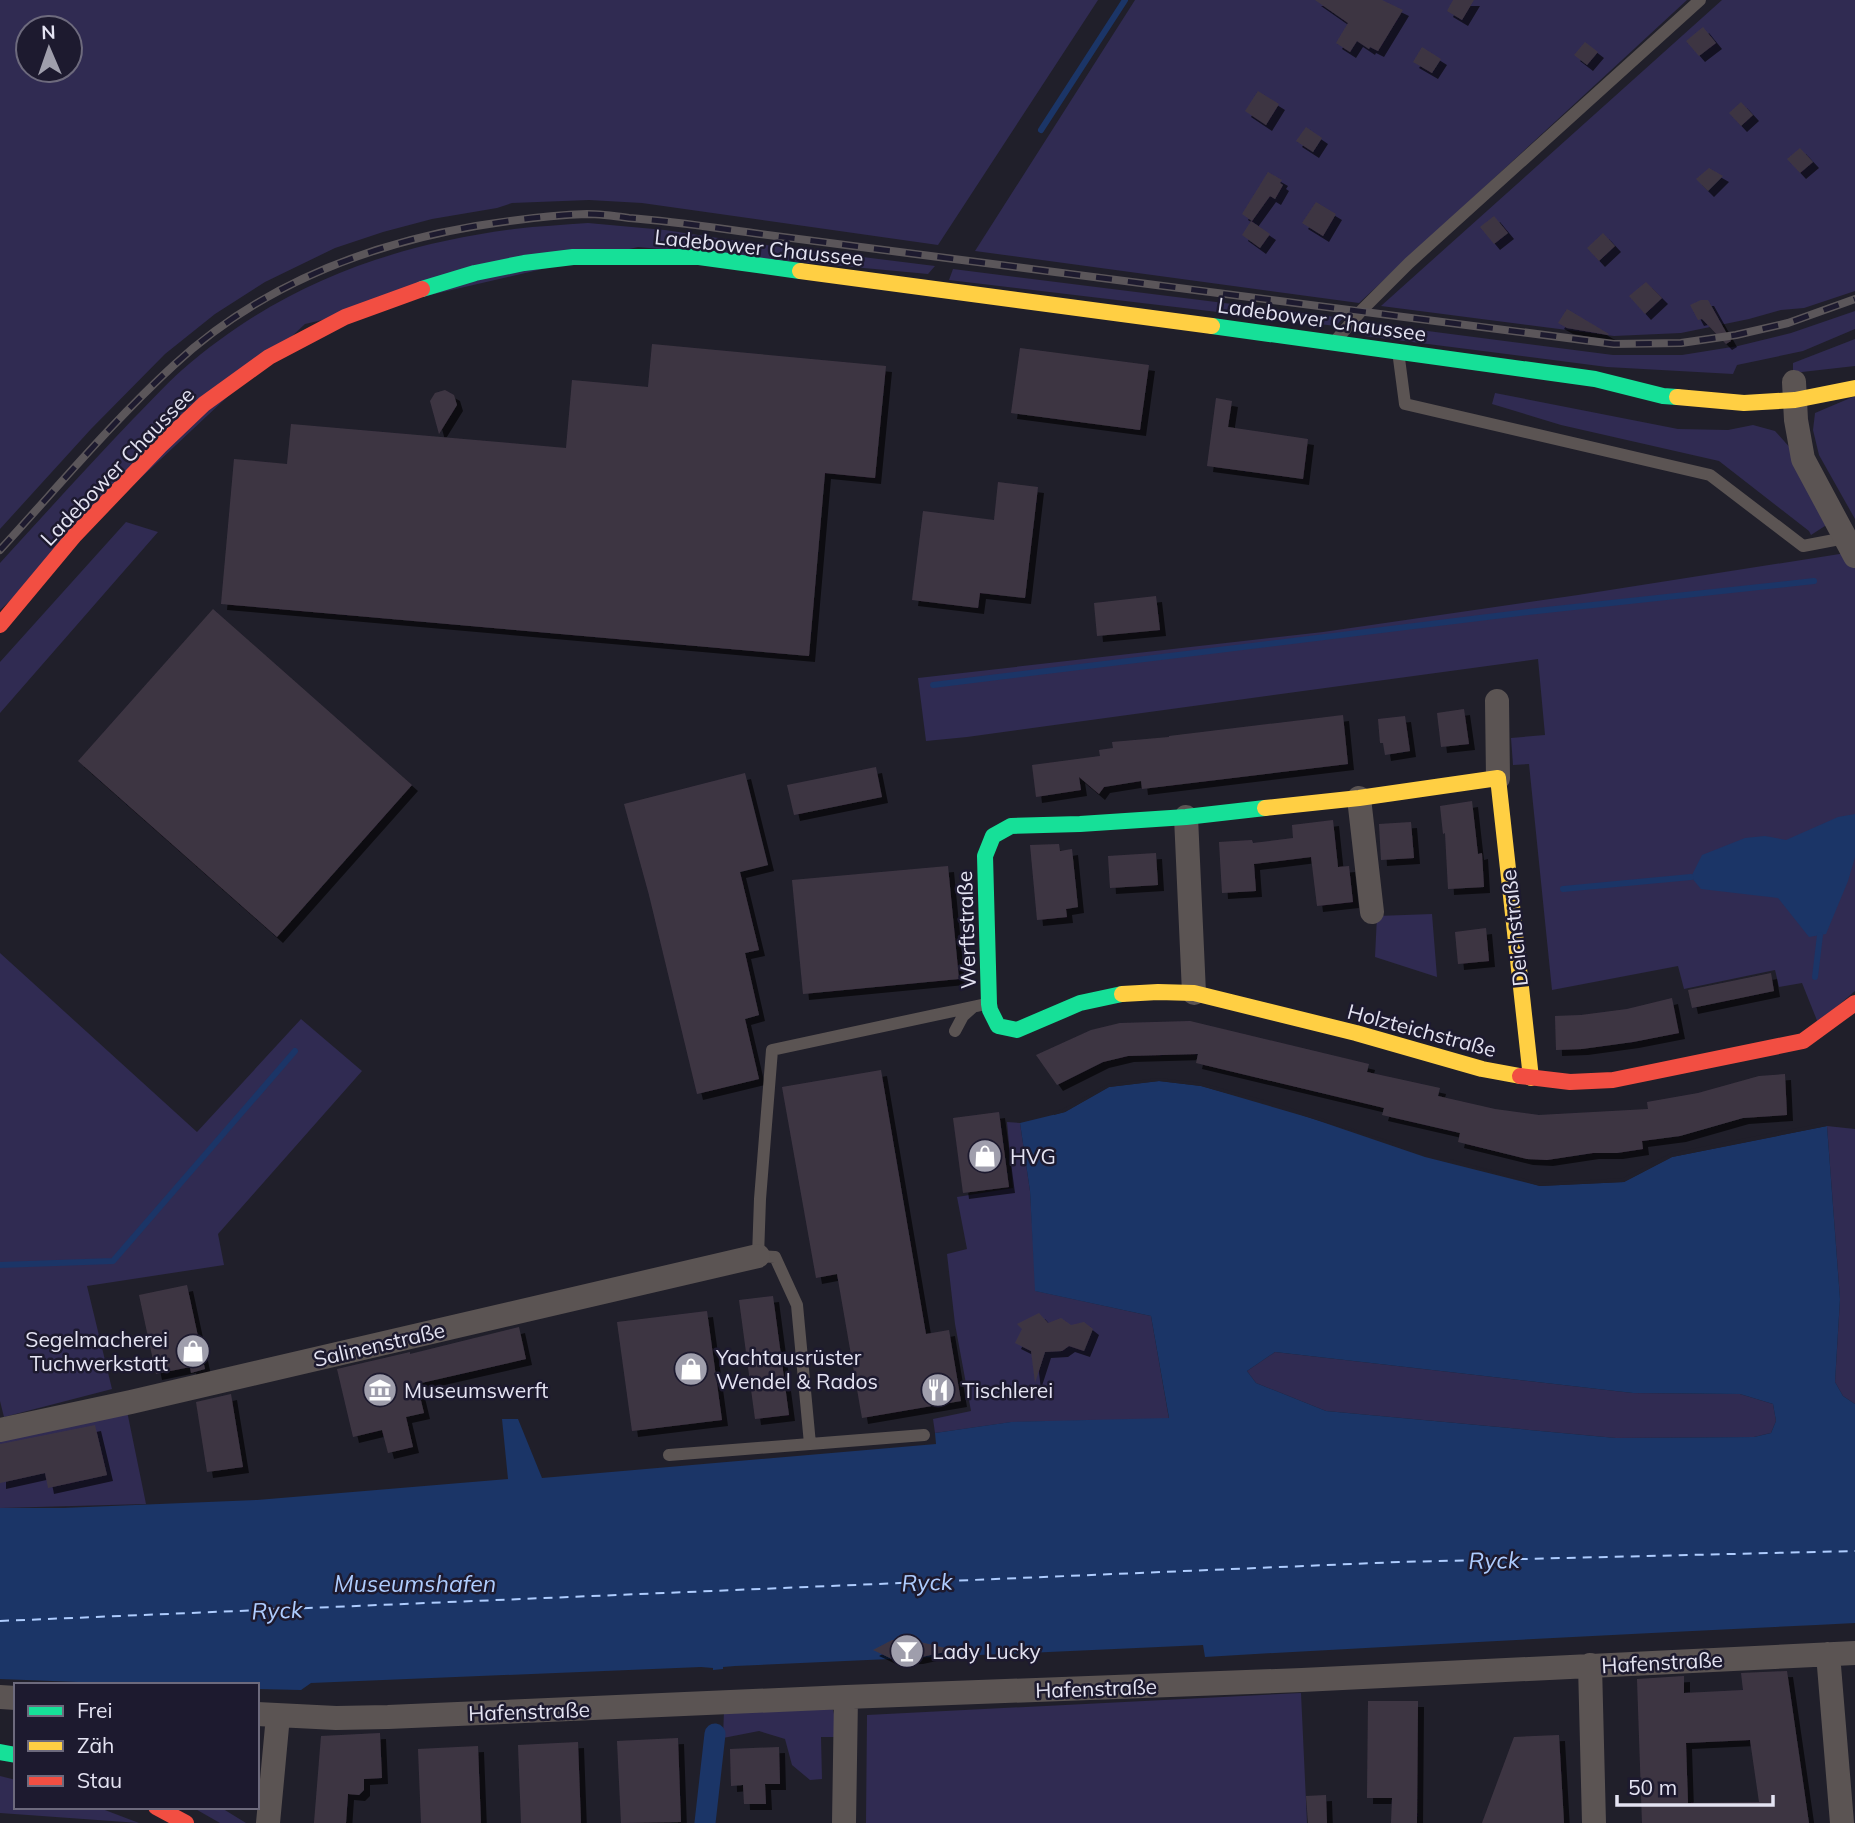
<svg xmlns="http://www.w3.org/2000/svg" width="1855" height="1823" font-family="Mulish,sans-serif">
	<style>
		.green { fill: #302b52; fill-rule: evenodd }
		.water { fill: #1b3567; fill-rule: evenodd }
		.pier { fill: #201f2a }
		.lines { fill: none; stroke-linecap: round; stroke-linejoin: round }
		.stream { stroke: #1b3567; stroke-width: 6 }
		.canal { stroke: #1b3567; stroke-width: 21 }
		.ferry { stroke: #aeccfe; stroke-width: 2; stroke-dasharray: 9 7; stroke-linecap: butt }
		.building { fill: #3e3543; fill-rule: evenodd; filter: url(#shadow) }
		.lane { stroke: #5b5453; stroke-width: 12 }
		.street { stroke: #5b5453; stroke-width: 24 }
		.fast { stroke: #16e098; stroke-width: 16 }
		.slow { stroke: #ffcf43; stroke-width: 16 }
		.jam { stroke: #f24e42; stroke-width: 16 }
		.rail-casing { stroke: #5b565a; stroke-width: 8 }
		.rail { stroke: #1d1a2f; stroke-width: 5; stroke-dasharray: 16; stroke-linecap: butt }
		.labels { text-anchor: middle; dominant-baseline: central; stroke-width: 5; stroke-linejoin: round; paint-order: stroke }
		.street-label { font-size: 21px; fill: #e4e3f2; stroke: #1d1a2f }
		.poi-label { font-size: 21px; fill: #e4e3f2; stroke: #1d1a2f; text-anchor: start }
		.water-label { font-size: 23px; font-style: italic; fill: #aeccfe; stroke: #1d1a2f }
	</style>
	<defs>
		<filter id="shadow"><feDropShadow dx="6" dy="6" stdDeviation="0" flood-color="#0009"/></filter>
	</defs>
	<rect width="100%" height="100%" fill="#201f2a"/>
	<path class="green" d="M0 0H1098L938 245 642 203 589 200 512 203 497 208 432 219 383 232 335 248 265 282 215 314 165 354 91 429 0 529ZM28 28H70V70H28Z
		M1135 0H1687L1359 303 975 251Z
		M1722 0H1855V291L1804 308 1781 310 1749 319 1681 333 1614 336 1381 306Z
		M588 223 665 230 758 244 935 266 928 274 638 247 305 324 0 610V563C44 515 88 466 133 419 149 403 165 385 182 370 280 285 387 246 514 229 538 226 563 225 588 223Z
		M953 269 1343 318 1336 326 949 280Z
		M1855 311V329L1803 351 1737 365 1733 374 1607 367 1365 336 1363 328 1366 323 1613 355H1682L1738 346 1791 333Z
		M1855 339V366L1793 373V363Z
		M1495 393 1678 429 1728 430 1753 425 1775 431 1793 451 1828 524 1811 535 1809 531 1719 461 1561 425 1492 404Z
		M1855 396V519L1819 455 1813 430 1815 413Z
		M126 522 158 532 0 713V662Z
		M1846 553 1855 568V991L1818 1023 1802 983 1779 987 1775 970 1684 989 1678 966 1552 990 1529 764 1513 765 1511 738 1545 735 1538 659 967 737 926 741 918 678 1323 632 1578 595Z
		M1432 914 1437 977 1375 957 1377 916Z
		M0 953 197 1132 301 1019 362 1071 218 1234 224 1265 87 1286 112 1389 4 1417 0 1401Z
		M1007 1122 1020 1123 1030 1191 1036 1291 1151 1316 1169 1419 1012 1422 935 1433 933 1419 971 1411 955 1324 947 1254 967 1249 957 1197 1013 1188Z
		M1827 1126 1855 1129V1404L1843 1396 1835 1382 1840 1299Z
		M1275 1352 1633 1393 1740 1394 1773 1404 1776 1421 1771 1433 1754 1437 1616 1438 1326 1411 1256 1383 1247 1371Z
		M127 1411 146 1504 0 1508V1439Z
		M1301 1693 1307 1823H866L867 1715Z
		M822 1705 833 1710 837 1727 836 1737H821L822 1779 810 1780 792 1765 785 1739 759 1731 723 1738 724 1710Z
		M0 1776 16 1780V1807H97L139 1823 0 1813Z
		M192 1807H220L246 1823H220Z"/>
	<path class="water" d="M1855 814V857L1848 881 1826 934 1809 937 1778 898 1701 889 1691 877 1702 855 1745 838 1765 836 1786 840 1838 817Z
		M1159 1081 1201 1086 1281 1108 1425 1157 1540 1186 1624 1182 1672 1157 1827 1126 1840 1299 1835 1382 1843 1396 1855 1404V1623C1638 1634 1421 1644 1205 1657L1203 1645 735 1666 723 1667V1669L713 1670V1668L701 1667 311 1683 301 1690 257 1689V1685H156L0 1679V1508H63L257 1500 508 1479 502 1419H518L542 1478 936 1444 935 1433 1011 1422 1169 1418 1151 1316 1035 1291 1030 1191 1020 1123 1065 1112 1109 1087ZM1275 1352 1633 1393 1740 1394 1773 1404 1776 1421 1771 1433 1754 1437 1616 1438 1326 1411 1256 1383 1247 1371Z"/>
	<path class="pier" d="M1159 1078 1202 1083 1282 1105 1396 1143 1201 1086 1159 1081 1109 1087 1065 1112 1054 1115 1053 1112 1063 1109 1108 1084Z
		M1827 1122V1126L1672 1157 1624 1182 1540 1186 1450 1159 1540 1183 1623 1178 1671 1153Z"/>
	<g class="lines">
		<path class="stream" d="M1041 130 1125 0
			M933 685 1537 611 1814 581
			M1563 889 1691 877
			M1815 977 1820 935
			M0 1265 113 1261 295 1051"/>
		<path class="canal" d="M705 1823 715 1734"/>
		<path class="ferry" d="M0 1621 1399 1562 1855 1551"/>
	</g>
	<path class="building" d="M1315 0H1382L1403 10 1378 51 1370 47 1369 49 1357 41 1350 52 1336 43 1348 23Z
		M1453 0H1474L1462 20 1447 11Z
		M1703 27 1716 43 1699 56 1686 41Z
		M1585 42 1598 52 1587 65 1574 55Z
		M1422 47 1441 59 1432 73 1413 62Z
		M1258 91 1279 104 1266 125 1245 111Z
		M1741 102 1753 115 1741 126 1729 113Z
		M1306 127 1322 138 1313 152 1296 141Z
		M1800 148 1813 162 1800 173 1787 159Z
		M1709 168 1723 176 1708 191 1696 179Z
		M1268 172 1282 180 1280 183 1283 185 1275 199 1270 196 1252 221 1242 214Z
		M1316 202 1336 214 1323 236 1302 223Z
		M1494 216 1508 233 1494 244 1480 227Z
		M1251 221 1270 234 1260 248 1242 235Z
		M1603 233 1615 246 1599 261 1587 248Z
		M1646 282 1662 298 1645 314 1629 296Z
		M1701 300H1708L1731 341 1726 344 1702 319 1698 320 1690 305Z
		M1567 309 1609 334 1608 335 1567 328 1558 323Z
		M652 344 886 366 875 478 825 473 809 656 221 604 234 459 287 464 291 424 566 448 572 380 648 387Z
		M1020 348 1149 365 1140 430 1011 413Z
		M445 390 454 395 457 405 439 434 430 401 435 393Z
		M1216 398 1232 401 1228 427 1308 439 1303 479 1207 466Z
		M998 482 1038 487 1025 598 980 593 978 608 912 600 923 511 994 520Z
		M1156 596 1160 630 1097 636 1094 603Z
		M213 609 412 785 277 937 78 761Z
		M1464 709 1469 744 1441 747 1437 713Z
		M1343 715 1348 764 1142 789 1141 781 1104 787 1099 794 1079 777 1081 790 1036 797 1032 765 1100 756 1099 750 1113 748 1112 742 1169 737V736Z
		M1405 716 1410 751 1385 755 1383 743H1380L1378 719Z
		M876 767 882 797 794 815 787 785Z
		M745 773 768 865 740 872 759 950 745 953 759 1015 745 1019 759 1079 697 1094 649 895 624 804Z
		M1472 801 1478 854 1482 853 1484 887 1448 889 1445 833 1443 834 1440 806Z
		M1333 820 1338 867 1349 866 1353 902 1317 906 1311 857 1254 864 1256 891 1222 893 1219 842 1252 840 1253 843 1293 838 1292 825Z
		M1411 822 1414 858 1381 860 1379 824Z
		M1059 844 1060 851 1072 849 1078 907 1066 909 1067 917 1037 920 1030 845Z
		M1156 853 1158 885 1110 888 1108 856Z
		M948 866 959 979 803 994 792 880Z
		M1486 928 1489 961 1458 964 1455 932Z
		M1771 973 1774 991 1692 1008 1688 990Z
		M1672 998 1679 1033 1633 1042 1582 1049 1556 1050 1555 1016 1581 1015 1627 1009Z
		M1190 1021 1369 1064 1367 1072 1440 1088 1438 1096 1495 1109 1539 1115 1648 1109 1647 1102 1698 1093 1759 1076 1785 1074 1787 1115 1743 1118 1680 1136 1642 1141 1643 1149 1617 1153H1593L1547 1160 1527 1159 1458 1142 1460 1133 1382 1115 1384 1108 1196 1063 1198 1054 1128 1056 1103 1062 1057 1085 1036 1055 1091 1030 1120 1023Z
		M881 1070 926 1334 949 1330 961 1401 862 1418 837 1274 816 1278 782 1087Z
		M999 1112 1009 1187 963 1193 953 1118Z
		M187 1285 205 1369 191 1373 190 1367 156 1374 139 1295Z
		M773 1296 789 1415 755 1419 739 1300Z
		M707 1311 722 1420 632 1431 617 1322Z
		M1039 1313 1048 1323 1061 1318 1071 1325 1084 1322 1093 1329 1084 1351 1069 1346 1062 1351 1045 1352 1035 1383 1031 1351 1015 1343 1022 1329 1017 1324Z
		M519 1327 526 1359 417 1384 424 1413 406 1417 413 1447 388 1453 382 1430 353 1437 337 1369 410 1352V1354Z
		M231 1394 243 1467 207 1472 196 1402Z
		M95 1425 107 1475 48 1488 45 1473 0 1483V1444Z
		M892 1640 916 1641 954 1650 917 1658 892 1659 873 1650Z
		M1787 1671 1809 1823H1642L1637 1679 1684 1676V1693L1743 1690 1741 1673ZM1750 1740 1759 1802 1688 1803 1686 1743Z
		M1368 1701H1418L1417 1823H1391L1392 1798H1367Z
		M380 1733 382 1778 364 1779V1790L359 1795 348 1794 346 1823H314L321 1736Z
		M1559 1735 1564 1823H1482L1514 1737Z
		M678 1738 681 1822 621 1823 617 1741Z
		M578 1742 581 1823H521L518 1745Z
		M478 1746 481 1823H421L418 1749Z
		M779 1747 780 1784H765L766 1804H744L743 1785 731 1786 730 1749Z
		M1326 1795 1327 1823H1308L1306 1796Z"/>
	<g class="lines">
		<path class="lane" d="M1337 339 1361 311 1409 263 1700 0
			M1398 351 1405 404 1710 475 1803 546 1845 538
			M955 1031 963 1016 973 1007
			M924 1435 810 1444 797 1305 775 1257 758 1256 760 1199 772 1050 986 1004
			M669 1455 810 1444"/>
		<path class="street" d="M1794 382 1796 420 1803 459 1855 556
			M1497 701 1498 778
			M1359 798 1372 912
			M1186 817 1194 993
			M0 1430 131 1402 758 1256
			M1828 1654 1842 1823
			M1590 1665 1594 1823
			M0 1697 16 1698
			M257 1714 336 1718 388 1717 846 1697 1302 1680 1855 1653
			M268 1823 278 1716
			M844 1823 846 1697"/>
		<path class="fast" d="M422 289 475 273 524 263 573 257H699L800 271
			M1212 326 1595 379 1663 396 1677 397
			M1122 994 1080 1003 1017 1030 998 1026 990 1010 989 1004 985 856 993 836 1011 826 1080 824 1186 817 1265 808
			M0 1752 16 1755"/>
		<path class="slow" d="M800 271 1212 326
			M1677 397 1744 403 1795 400 1855 388
			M1265 808 1359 798 1498 778 1531 1078
			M1122 994 1158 992 1194 993 1356 1033 1482 1069 1520 1076"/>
		<path class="jam" d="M0 625 75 535 160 446 204 404 269 357 345 317 422 289
			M1520 1076 1570 1082 1613 1080 1803 1041 1855 1003
			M156 1807 186 1823"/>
		<g class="rail-casing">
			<path id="rail" d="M0 550C57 488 112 422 174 365 258 287 365 245 476 226 513 220 550 215 587 214 601 214 615 216 629 218 673 221 716 228 760 234L1614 344 1681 343 1736 335 1788 323 1855 299"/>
		</g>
		<use href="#rail" class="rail"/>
	</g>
	<defs>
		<g id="shop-disc" transform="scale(1.75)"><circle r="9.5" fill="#9f9eac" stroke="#1d1a2f"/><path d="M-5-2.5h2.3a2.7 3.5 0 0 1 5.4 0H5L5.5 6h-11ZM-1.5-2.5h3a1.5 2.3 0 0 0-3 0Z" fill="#fff"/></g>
		<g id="museum-disc" transform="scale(1.75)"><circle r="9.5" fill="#9f9eac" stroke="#1d1a2f"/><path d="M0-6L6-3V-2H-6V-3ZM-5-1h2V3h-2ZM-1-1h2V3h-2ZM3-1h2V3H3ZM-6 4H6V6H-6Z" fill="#fff"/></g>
		<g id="restaurant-disc" transform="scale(1.75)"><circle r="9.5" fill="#9f9eac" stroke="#1d1a2f"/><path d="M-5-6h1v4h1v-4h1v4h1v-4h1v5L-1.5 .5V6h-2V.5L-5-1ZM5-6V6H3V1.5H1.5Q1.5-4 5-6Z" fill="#fff"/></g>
		<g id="bar-disc" transform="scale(1.75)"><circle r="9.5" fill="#9f9eac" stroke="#1d1a2f"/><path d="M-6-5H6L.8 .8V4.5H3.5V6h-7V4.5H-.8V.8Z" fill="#fff"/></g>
	</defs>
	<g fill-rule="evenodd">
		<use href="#shop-disc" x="985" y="1156"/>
		<use href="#shop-disc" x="193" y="1351"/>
		<use href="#shop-disc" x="691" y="1369"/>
		<use href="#museum-disc" x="380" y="1390"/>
		<use href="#restaurant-disc" x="938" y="1390"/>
		<use href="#bar-disc" x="907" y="1651"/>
	</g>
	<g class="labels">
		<g class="street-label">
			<text transform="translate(759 247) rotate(6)">Ladebower Chaussee</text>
			<text transform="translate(1322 319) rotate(8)">Ladebower Chaussee</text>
			<text transform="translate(117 466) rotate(-46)">Ladebower Chaussee</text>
			<text transform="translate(1514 928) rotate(-96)">Deichstraße</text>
			<text transform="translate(966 930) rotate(-92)">Werftstraße</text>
			<text transform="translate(1422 1030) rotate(15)">Holzteichstraße</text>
			<text transform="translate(379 1344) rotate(-13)">Salinenstraße</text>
			<text transform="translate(1662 1662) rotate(-3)">Hafenstraße</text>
			<text transform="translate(1096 1688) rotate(-2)">Hafenstraße</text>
			<text transform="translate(529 1711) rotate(-2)">Hafenstraße</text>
		</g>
		<g class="poi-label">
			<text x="1010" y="1156">HVG</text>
			<text x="168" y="1339" text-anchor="end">Segelmacherei<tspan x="168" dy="24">Tuchwerkstatt</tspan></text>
			<text x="716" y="1357">Yachtausrüster<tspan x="716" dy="24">Wendel &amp; Rados</tspan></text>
			<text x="404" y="1390">Museumswerft</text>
			<text x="962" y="1390">Tischlerei</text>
			<text x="932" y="1651">Lady Lucky</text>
		</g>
		<g class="water-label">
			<text transform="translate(1494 1560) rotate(-1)">Ryck</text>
			<text transform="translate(927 1582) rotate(-2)">Ryck</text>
			<text x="415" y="1583">Museumshafen</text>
			<text transform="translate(277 1610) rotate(-2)">Ryck</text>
		</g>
	</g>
	<rect x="14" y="1683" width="245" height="126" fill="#1d1a2f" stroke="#6d6a7d" stroke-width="2"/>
	<rect x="28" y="1706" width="35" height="10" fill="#16e098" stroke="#6d6a7d" stroke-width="2"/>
	<text x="77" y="1718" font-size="21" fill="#e4e3f2">Frei</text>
	<rect x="28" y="1741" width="35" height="10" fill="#ffcf43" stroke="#6d6a7d" stroke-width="2"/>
	<text x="77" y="1753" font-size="21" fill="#e4e3f2">Zäh</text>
	<rect x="28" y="1776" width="35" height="10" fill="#f24e42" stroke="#6d6a7d" stroke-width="2"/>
	<text x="77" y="1788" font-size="21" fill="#e4e3f2">Stau</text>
	<g transform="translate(49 49) rotate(358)"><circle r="33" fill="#1d1a2f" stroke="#6d6a7d" stroke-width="2"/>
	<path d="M0-5L12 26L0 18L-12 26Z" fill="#9f9eac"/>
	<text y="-10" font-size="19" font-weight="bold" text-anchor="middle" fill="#e4e3f2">N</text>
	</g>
	<path d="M1617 1795v10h156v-10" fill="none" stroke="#e4e3f2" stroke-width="3.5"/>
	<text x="1628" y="1795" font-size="21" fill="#e4e3f2" stroke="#1d1a2f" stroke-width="5" paint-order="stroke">50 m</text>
</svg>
